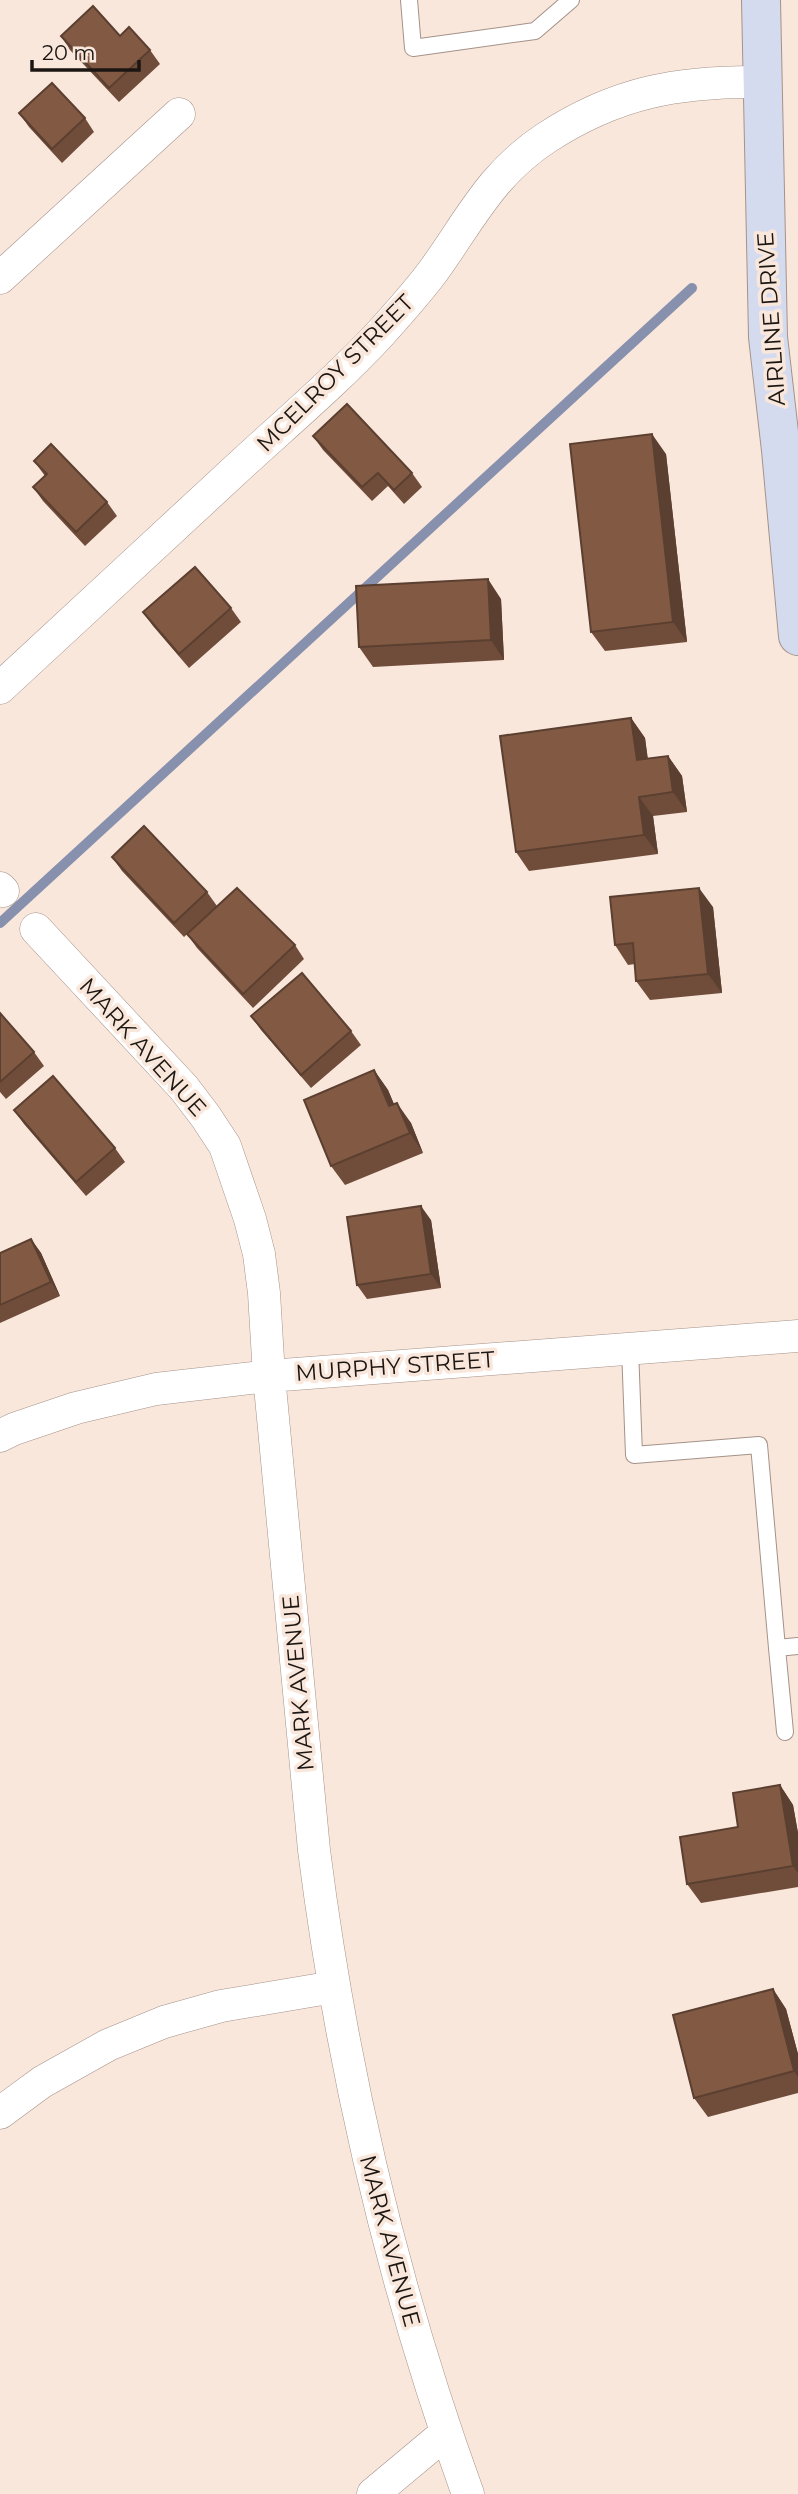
<svg xmlns="http://www.w3.org/2000/svg" width="798" height="2494" font-family="Montserrat,sans-serif">
	<style>
		.lines { fill: none; stroke-linecap: round; stroke-linejoin: round }
		.stream { stroke: #8790ad; stroke-width: 10 }
		.lane-casing { stroke: #a49289; stroke-width: 18 }
		.street-casing { stroke: #a49289; stroke-width: 33 }
		.secondary-casing { stroke: #a49289; stroke-width: 40 }
		.lane { stroke: #fff; stroke-width: 16 }
		.street { stroke: #fff; stroke-width: 32 }
		.secondary { stroke: #d4dbef; stroke-width: 38 }
		.wall { fill: #704d3a }
		.shaded-wall { fill: #5b3f30 }
		.building { fill: #825a44; stroke: #5b3f30; stroke-width: 2 }
		.labels { text-anchor: middle; dominant-baseline: central; stroke-width: 7; stroke-linejoin: round; paint-order: stroke }
		.street-label { font-size: 23px; fill: #1c1612; stroke: #fae7dc }
	</style>
	<rect width="100%" height="100%" fill="#fae7dc"/>
	<g class="lines">
		<path class="stream" d="M0 923 692 288"/>
		<g class="lane-casing">
			<path id="lane" d="M409 0 413 48 535 31 571 0
				M630 1348 634 1455 759 1445 777 1648 798 1646
				M777 1648 785 1732"/>
		</g>
		<g class="street-casing">
			<path id="street" d="M0 278 179 114
				M0 688C81 613 163 537 244 462 290 420 337 380 379 335 398 314 417 293 434 270 470 220 491 174 546 138 616 92 679 81 762 82
				M0 888 3 891
				M36 929 184 1088 206 1117 225 1146 250 1219 259 1254 264 1293 269 1376 314 1850C342 2070 392 2285 468 2494
				M0 1436 14 1429 76 1408 156 1389 269 1376 798 1336
				M0 2113 42 2082 108 2045 164 2022 221 2006 334 1987
				M373 2494 446 2433"/>
		</g>
		<g class="secondary-casing">
			<path id="secondary" d="M761 0 768 337 781 450 798 636"/>
		</g>
		<use href="#lane" class="lane"/>
		<use href="#street" class="street"/>
		<use href="#secondary" class="secondary"/>
	</g>
	<path class="wall" d="M61 36H120L150 50 160 64 119 102 70 50Z
		M19 113 85 118 94 132 62 163 29 127Z
		M313 436 412 473 422 487 404 504 388 486 372 501 323 450Z
		M666 454 687 642 605 651 591 632Z
		M34 461 107 502 117 516 85 546 43 501 33 487 45 476Z
		M501 599 504 660 373 667 359 647Z
		M231 608 241 622 189 668 153 626 143 612Z
		M631 718 645 738 648 759 668 756 682 776 687 812 653 816 658 854 529 871 516 852Z
		M112 857 207 892 217 906 295 945 304 959 253 1008 197 948 187 934 184 937 122 871Z
		M713 907 722 993 650 1000 636 981 635 964 628 965 615 945Z
		M0 1013 34 1052 44 1066 6 1099 0 1092Z
		M251 1016 351 1031 361 1045 311 1088 261 1030Z
		M374 1070 388 1090 394 1104 411 1123 423 1153 345 1185 331 1166Z
		M14 1110 115 1148 125 1162 86 1196 24 1124Z
		M431 1220 441 1288 367 1299 357 1285Z
		M31 1239 41 1253 60 1296 0 1323V1253Z
		M780 1785 793 1805 798 1833V1887L701 1903 687 1884 738 1827Z
		M773 1989 786 2009 798 2054V2093L708 2117 694 2098Z"/>
	<path class="shaded-wall" d="M652 434 666 454 687 642 673 622Z
		M488 579 501 599 504 660 491 640Z
		M631 718 645 738 650 780 637 760Z
		M668 756 682 776 687 812 673 792Z
		M639 797 653 816 658 854 644 835Z
		M699 888 713 907 722 993 708 974Z
		M374 1070 388 1090 403 1126 389 1106Z
		M397 1103 411 1123 423 1153 410 1133Z
		M421 1206 431 1220 441 1288 431 1274Z
		M31 1239 41 1253 60 1296 51 1282Z
		M780 1785 793 1805 798 1833V1873L793 1866Z
		M773 1989 786 2009 798 2054V2077L794 2071Z"/>
	<path class="building" d="M93 6 120 36 129 27 150 50 109 88 61 36Z
		M52 83 85 118 52 149 19 113Z
		M347 404 412 473 394 490 378 473 362 487 313 436Z
		M652 434 673 622 591 632 570 444Z
		M51 444 107 502 76 532 33 487 47 474 34 461Z
		M195 567 231 608 179 654 143 612Z
		M488 579 491 640 359 647 356 586Z
		M631 718 637 760 668 756 673 792 639 797 644 835 516 852 500 736Z
		M144 826 207 892 174 923 112 857Z
		M237 888 295 945 243 994 187 934Z
		M699 888 708 974 636 981 633 943 615 945 610 897Z
		M302 973 351 1031 301 1075 251 1016Z
		M0 1013 34 1052 0 1082Z
		M374 1070 389 1106 397 1103 410 1133 331 1166 304 1100Z
		M53 1076 115 1148 76 1182 14 1110Z
		M421 1206 431 1274 357 1285 347 1217Z
		M31 1239 51 1282 0 1305V1253Z
		M780 1785 793 1866 687 1884 680 1837 738 1827 733 1793Z
		M773 1989 794 2071 694 2098 673 2015Z"/>
	<g class="labels">
		<g class="street-label">
			<text transform="translate(771 319) rotate(-94)">AIRLINE DRIVE</text>
			<text transform="translate(335 373) rotate(-45)">MCELROY STREET</text>
			<text transform="translate(143 1047) rotate(48)">MARK AVENUE</text>
			<text transform="translate(395 1366) rotate(-4)">MURPHY STREET</text>
			<text transform="translate(298 1683) rotate(-95)">MARK AVENUE</text>
			<text transform="translate(390 2241) rotate(75)">MARK AVENUE</text>
		</g>
	</g>
	<path d="M32 60v10h107v-10" fill="none" stroke="#1c1612" stroke-width="3.5"/>
	<text x="42" y="60" font-size="21" fill="#1c1612" stroke="#fae7dc" stroke-width="5" paint-order="stroke">20 m</text>
</svg>
